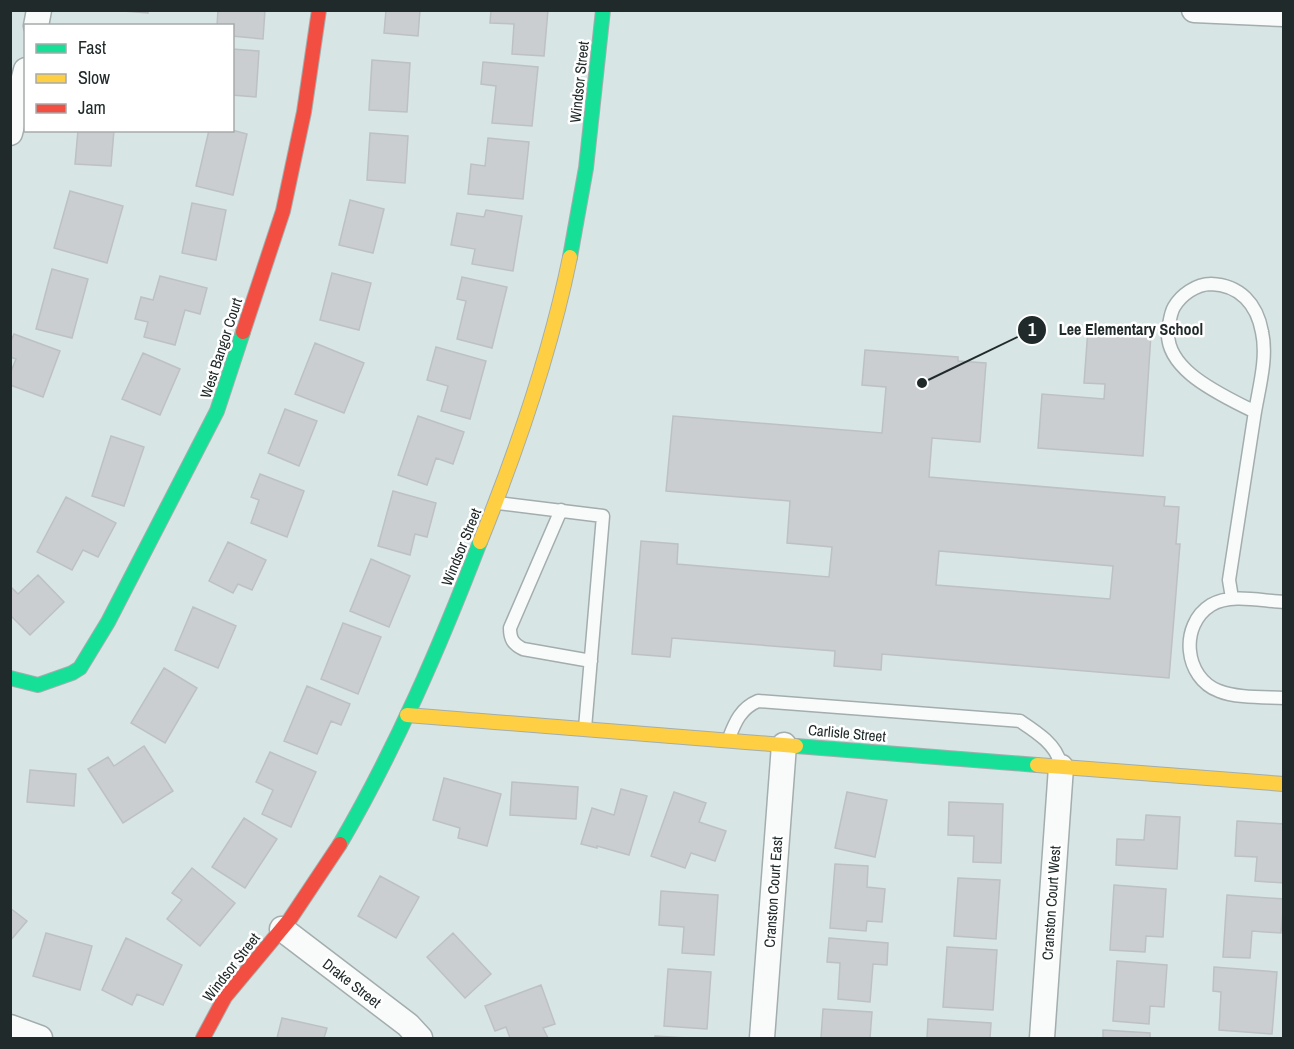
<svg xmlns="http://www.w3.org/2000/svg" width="1294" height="1049" font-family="'Archivo Narrow',sans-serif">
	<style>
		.building { fill: #caced0; stroke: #bdc1c3; stroke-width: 1.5; fill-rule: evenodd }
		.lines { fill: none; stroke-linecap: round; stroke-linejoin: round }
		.lane-casing { stroke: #a3adad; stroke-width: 15 }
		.street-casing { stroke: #a3adad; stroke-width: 27 }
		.fast-casing { stroke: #a3adad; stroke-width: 16 }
		.slow-casing { stroke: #a3adad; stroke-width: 16 }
		.jam-casing { stroke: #a3adad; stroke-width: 16 }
		.lane { stroke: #f9fbfb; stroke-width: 12 }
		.street { stroke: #f9fbfb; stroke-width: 24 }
		.fast { stroke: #16e098; stroke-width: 14 }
		.slow { stroke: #ffcf43; stroke-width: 14 }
		.jam { stroke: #f24e42; stroke-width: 14 }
		.labels { text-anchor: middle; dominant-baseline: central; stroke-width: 5; stroke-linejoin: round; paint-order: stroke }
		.street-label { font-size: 15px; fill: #212a2a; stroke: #fff }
		.leader { fill: none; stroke: #212a2a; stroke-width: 2 }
		.callout-dot { fill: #212a2a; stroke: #fff; stroke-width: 2 }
		.mark-label { font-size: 18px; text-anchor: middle; font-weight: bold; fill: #fff }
		.callout-label { font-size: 16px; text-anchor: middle; font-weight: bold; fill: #212a2a; stroke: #fff; stroke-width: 5; stroke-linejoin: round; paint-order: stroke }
	</style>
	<rect width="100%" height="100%" fill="#d8e5e5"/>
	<path class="building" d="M110 10H148V13Z
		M218 10H265L263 39 232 36V26H217Z
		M386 10H420L418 36 384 33Z
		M491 10H548L544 56 512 54 514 24 490 23Z
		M232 49 259 51 256 97 232 95Z
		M372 60 410 63 407 112 369 110Z
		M483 62 538 67 532 126 492 123 496 86 481 84Z
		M78 130H114L111 166 75 164Z
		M209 130H232L247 134 233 195 196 186Z
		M370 133 408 136 405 183 367 180Z
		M488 138 529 142 523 199 468 194 471 164 485 166Z
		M70 191 123 206 107 263 54 248Z
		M350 200 384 209 373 253 339 245Z
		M192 203 226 210 216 260 182 253Z
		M486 210 522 216 513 271 472 264 475 249 451 245 457 213 484 217Z
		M52 269 88 279 72 338 36 329Z
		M332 273 371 283 359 330 320 320Z
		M160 276 207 288 200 314 185 310 175 345 144 337 148 322 135 319 141 297 153 300Z
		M462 277 507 287 492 348 457 339 466 301 457 299Z
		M1088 329 1151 334 1143 456 1038 448 1042 394 1104 399 1105 384 1084 383Z
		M14 334 60 351 43 397 10 385V374L16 359 10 357V343Z
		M315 343 364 363 344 413 295 394Z
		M436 347 486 361 470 419 441 411 448 386 427 380Z
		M865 350 958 357V361L986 363 980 442 932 438 929 477 1165 497 1164 506 1179 507 1176 544H1180L1169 678 882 654 881 670 834 666 835 651 672 638 670 657 632 654 641 541 678 544 677 564 829 577 832 547 787 543 790 501 666 491 673 416 882 433 886 387 862 385ZM939 551 1113 566 1110 599 936 585Z
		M143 353 180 369 160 415 122 399Z
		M285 409 317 421 299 466 268 453Z
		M418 416 464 432 453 464 436 458 427 485 398 475Z
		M111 436 144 447 124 506 92 496Z
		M260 474 304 491 287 537 251 523 259 500 251 497Z
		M393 491 436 503 427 537 415 534 410 555 378 546Z
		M66 497 116 523 98 557 83 550 72 570 37 552Z
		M228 542 266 560 252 590 238 584 233 593 209 581Z
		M371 559 410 576 389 627 350 611Z
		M38 575 64 602 30 635 10 615V586L18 594Z
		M193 607 236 626 218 668 175 650Z
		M343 623 381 637 358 694 321 679Z
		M164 668 197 688 165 743 131 723Z
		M307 686 350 704 341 725 331 721 317 754 284 741Z
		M144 746 173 791 123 823 88 769 108 757 114 766Z
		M270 752 316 772 291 827 262 814 273 790 256 782Z
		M30 770 76 774 74 806 27 802Z
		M444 778 501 794 487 846 458 838 460 828 433 820Z
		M512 782 578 787 576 819 510 815Z
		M621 789 647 796 629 855 597 846V848L581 844 592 808 614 815Z
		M674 792 706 803 699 822 726 831 715 861 691 853 685 868 651 856Z
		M847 792 887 800 875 857 835 848Z
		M949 802 1003 804 1001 863 973 862 974 836 948 835Z
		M1146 815 1180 817 1177 869 1116 865 1117 839 1144 840Z
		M244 818 277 839 245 888 212 867Z
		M1237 821 1284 824V883L1255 881 1257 857 1235 856Z
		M835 864 868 866 867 887 885 889 882 922 867 921 866 931 830 928Z
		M192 868 235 903 200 946 167 919 182 900 172 893Z
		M380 876 419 897 396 938 358 916Z
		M958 878 1000 880 996 939 954 936Z
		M1114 885 1166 889 1163 937 1146 936 1145 952 1110 950Z
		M661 891 718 895 714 955 682 953 684 927 659 925Z
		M1227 895 1284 899 1281 933 1252 931 1250 958 1223 957Z
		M10 908 27 921 10 941Z
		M46 933 92 946 80 990 33 976Z
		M453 933 491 974 465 998 427 957Z
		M126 938 182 965 163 1005 137 994 132 1005 102 990Z
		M829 938 888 943 887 965 873 964 870 1002 838 999 840 963 827 962Z
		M947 947 997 950 993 1010 943 1007Z
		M1117 961 1167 965 1164 1007 1150 1006 1149 1024 1113 1021Z
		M1214 967 1277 972 1272 1034 1219 1030 1221 992 1213 991Z
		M668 969 711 972 707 1029 664 1026Z
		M541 985 555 1024 543 1028 548 1038H510L506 1027 495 1031 485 1006Z
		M823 1009 872 1012 870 1038H821Z
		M282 1018 327 1028 324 1038H277Z
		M928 1019 991 1023 990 1038H927Z
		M1103 1030 1150 1033V1038H1103Z
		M655 1036 687 1038H655Z"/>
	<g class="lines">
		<g class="lane-casing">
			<path id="lane" d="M498 503 603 516 585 728
				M561 510 510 628C510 639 513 644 523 649L591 661
				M1232 598 1229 580C1237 526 1246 472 1254 418 1258 391 1268 359 1262 332 1257 304 1240 285 1211 284 1196 284 1181 295 1174 307 1171 312 1170 319 1169 325 1159 369 1224 396 1255 412
				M1284 602C1261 601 1231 593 1211 605 1179 625 1184 678 1219 691 1236 698 1265 697 1284 698
				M729 738C735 722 741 708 758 701L1020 721C1035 731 1056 744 1060 763"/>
		</g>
		<g class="street-casing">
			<path id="street" d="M1194 10 1284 14
				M36 26 39 10
				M10 133 26 70
				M282 929 408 1025 420 1038
				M10 1027 40 1038
				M762 1038 784 745
				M1042 1038 1061 767"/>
		</g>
		<g class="fast-casing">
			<path id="fast" d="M570 257 586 168 603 10
				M10 678 38 685 72 673 80 668 108 622 217 411 243 332
				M796 746 1037 765
				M340 844C396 748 440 646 480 542"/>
		</g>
		<g class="slow-casing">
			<path id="slow" d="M480 542C517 450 550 355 570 257
				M407 715 796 746
				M1037 765 1284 784"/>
		</g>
		<g class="jam-casing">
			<path id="jam" d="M243 332 283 211 304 112 319 10
				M203 1038 225 997 290 919 340 844"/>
		</g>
		<use href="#lane" class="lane"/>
		<use href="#street" class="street"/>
		<use href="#fast" class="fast"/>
		<use href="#slow" class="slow"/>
		<use href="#jam" class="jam"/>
	</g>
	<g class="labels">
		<g class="street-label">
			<text transform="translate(579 82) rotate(-84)">Windsor Street</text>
			<text transform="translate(221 348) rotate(-72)">West Bangor Court</text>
			<text transform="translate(461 547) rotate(-68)">Windsor Street</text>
			<text transform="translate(847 733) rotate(5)">Carlisle Street</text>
			<text transform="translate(773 892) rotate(-86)">Cranston Court East</text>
			<text transform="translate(1051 903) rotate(-86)">Cranston Court West</text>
			<text transform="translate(231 967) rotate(-52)">Windsor Street</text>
			<text transform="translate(352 983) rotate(38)">Drake Street</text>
		</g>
	</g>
	<path class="leader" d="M922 383L1032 330"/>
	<g class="callout-dot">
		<circle cx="922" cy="383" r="6"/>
		<circle cx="1032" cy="330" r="15"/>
	</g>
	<g class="mark-label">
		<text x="1032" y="336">1</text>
	</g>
	<g class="callout-label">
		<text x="1131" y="335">Lee Elementary School</text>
	</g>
	<rect width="1294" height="1049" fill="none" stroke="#212a2a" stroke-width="24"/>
	<rect x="24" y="24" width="210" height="108" fill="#ffffff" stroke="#a6aaaa" stroke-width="1.5"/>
	<rect x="36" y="44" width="30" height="9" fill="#16e098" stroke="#a6aaaa" stroke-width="1.5"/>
	<text x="78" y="54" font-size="18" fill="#212a2a">Fast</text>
	<rect x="36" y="74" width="30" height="9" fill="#ffcf43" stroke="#a6aaaa" stroke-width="1.5"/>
	<text x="78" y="84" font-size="18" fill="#212a2a">Slow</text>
	<rect x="36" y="104" width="30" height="9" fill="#f24e42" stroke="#a6aaaa" stroke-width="1.5"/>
	<text x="78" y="114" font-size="18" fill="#212a2a">Jam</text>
</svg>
